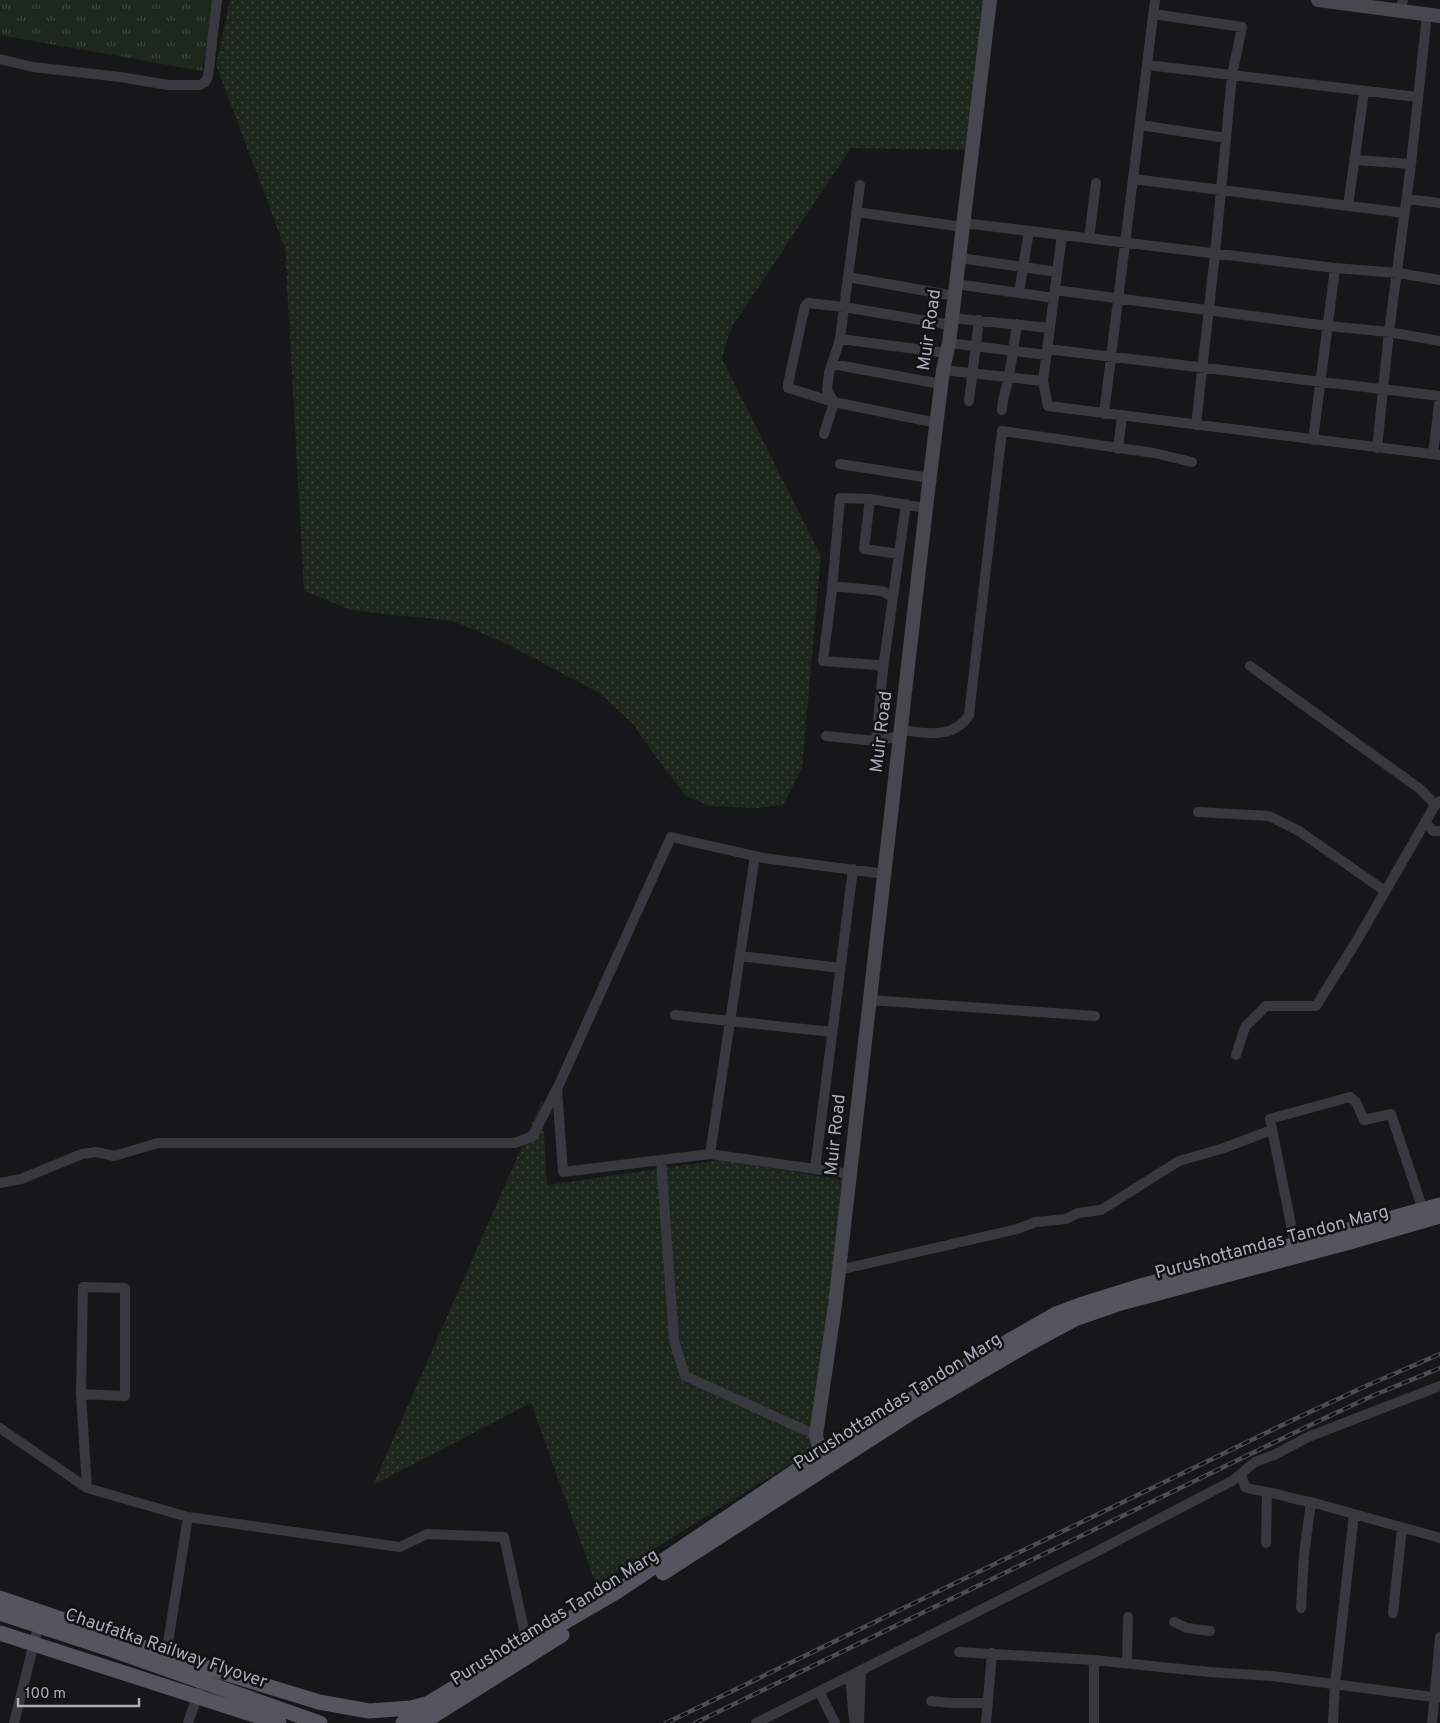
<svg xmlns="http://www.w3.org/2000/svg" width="1440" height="1723" font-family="Overpass,sans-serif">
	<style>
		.grass { fill: url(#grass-dots) }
		.park { fill: url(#park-tufts) }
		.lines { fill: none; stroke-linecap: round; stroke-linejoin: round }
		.street { stroke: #37393e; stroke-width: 10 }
		.secondary { stroke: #45484e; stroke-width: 14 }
		.primary { stroke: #53565e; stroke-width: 15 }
		.rail-casing { stroke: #4a4d53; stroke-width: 4.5 }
		.rail { stroke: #111214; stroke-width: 2.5; stroke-dasharray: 8; stroke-linecap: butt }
		.labels { text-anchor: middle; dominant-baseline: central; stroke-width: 5; stroke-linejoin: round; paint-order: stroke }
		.street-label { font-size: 18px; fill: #a7afba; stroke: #111214 }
	</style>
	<defs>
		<pattern id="grass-dots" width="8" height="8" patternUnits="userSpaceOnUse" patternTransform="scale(1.25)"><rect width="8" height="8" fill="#1e271e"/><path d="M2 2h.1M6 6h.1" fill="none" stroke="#3c443d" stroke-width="1.8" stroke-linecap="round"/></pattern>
		<pattern id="park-tufts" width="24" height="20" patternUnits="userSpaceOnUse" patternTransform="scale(1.25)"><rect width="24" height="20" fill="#1e271e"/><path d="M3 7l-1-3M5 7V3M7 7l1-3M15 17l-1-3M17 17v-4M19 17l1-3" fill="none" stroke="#3c443d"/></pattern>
	</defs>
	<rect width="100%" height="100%" fill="#161719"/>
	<path class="grass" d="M230 0H983L965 150 851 148 734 324 728 337 722 359 821 556 802 768 783 805 758 808 710 806 686 796 658 760 633 724 599 693 505 643 453 621 351 610 304 591 285 248 216 65Z
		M542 1101 547 1185 720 1160 844 1180 816 1435 805 1455 596 1585 531 1403 373 1485Z"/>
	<path class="park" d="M0 0H215L202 71 0 35Z"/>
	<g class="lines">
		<path class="street" d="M1400 10 1403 0
			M1153 14 1242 27 1232 75 1215 254 1196 425
			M0 59 33 67 120 77 168 85H200L205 82 208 77 217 0
			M1147 65 1417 97
			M1140 125 1226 138
			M1356 160 1411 164
			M1133 179 1405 213
			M860 185 840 339 829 373 827 390 834 402 937 423
			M1407 199 1440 203
			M1348 206 1364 92
			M856 212 963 227
			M1062 235 1335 268 1398 273 1440 280
			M1089 238 1096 183
			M960 258 1057 272
			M848 277 955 296
			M956 284 1054 298
			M1055 290 1328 326 1389 332 1440 341
			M1019 293 1029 231
			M952 318 1050 328
			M840 339 947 353
			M949 343 1047 355
			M1047 349 1440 396
			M832 364 941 384
			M943 370 1043 381 1062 235 964 223
			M1043 381 1048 406 1440 455
			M969 401 979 320
			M1002 410 1003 400 1009 377 1017 324
			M1104 414 1155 0
			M824 434 834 402 788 388V384L805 306 808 303 844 307 951 325
			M1313 440 1335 268
			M1377 448 1389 332 1411 164 1427 14
			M1118 449 1122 416
			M1433 454 1440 396
			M840 464 930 478
			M870 499 864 549 899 554
			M832 586 882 591 893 597
			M1250 666 1420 789 1432 801 1434 807
			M883 669 877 665 823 661 832 590 840 498 870 499 926 508
			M901 730C924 733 954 740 969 715L1002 431 1154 453 1192 462
			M826 736 876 741 900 736
			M876 741 883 669 906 504
			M1198 812 1269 816 1299 831 1385 891
			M1425 822 1433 831H1440
			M740 956 840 968
			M870 1000 1095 1016
			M675 1015 832 1032
			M1236 1055 1245 1027 1266 1006H1316L1356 942 1434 807 1440 801
			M710 1154 755 856
			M661 1160 674 1340 685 1376 816 1435
			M815 1169 853 869
			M850 1174 710 1154 563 1172 557 1089 671 837 763 858 885 874
			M0 1183 21 1179 82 1154 96 1152 114 1156 158 1143H515L533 1136 556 1090
			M1295 1245 1270 1119 1350 1097 1356 1102 1364 1120 1391 1114 1423 1210
			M839 1270 1017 1229 1036 1222 1066 1219 1078 1213 1101 1210 1179 1161 1224 1148 1272 1130
			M81 1394 125 1396V1288L83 1287 81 1394 87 1488
			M0 1428 87 1488 188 1517 400 1547 427 1534 504 1537 527 1644
			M1241 1474 1245 1487C1252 1490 1259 1490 1266 1492 1281 1494 1295 1500 1311 1502L1440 1538
			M1266 1543 1267 1492
			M1301 1608 1304 1555 1311 1502
			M1393 1613 1402 1528
			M1174 1622 1187 1628 1210 1631
			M959 1652 1094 1660 1209 1672 1272 1676 1440 1698
			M166 1655 188 1517
			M1127 1662 1128 1617
			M850 1676 854 1720
			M819 1691 835 1723
			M931 1701 952 1703H988
			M14 1723 36 1635
			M188 1723 199 1691
			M756 1723 1084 1558 1232 1481 1255 1462 1274 1455 1308 1437 1440 1386
			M859 1723 861 1670
			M986 1723 992 1653
			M1094 1723V1660
			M1333 1723 1335 1685 1354 1514
			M1432 1723 1440 1637"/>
		<path class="secondary" d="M1318 0 1440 16
			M822 1463 816 1435 835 1305 926 508 943 370 949 343 990 0"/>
		<path class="primary" d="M663 1573 914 1411 1025 1346 1075 1319 1121 1303 1350 1242 1440 1216
			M0 1598 166 1655 319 1702 369 1711 411 1708 426 1704
			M0 1613 112 1650 320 1723
			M0 1633 279 1723
			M403 1723 427 1704 527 1644 618 1591 821 1454 993 1350 1056 1314 1080 1305 1144 1285 1440 1205
			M422 1723 562 1635"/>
		<g class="rail-casing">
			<path id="rail" d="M666 1723 1297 1418 1366 1386 1440 1354
				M695 1723 1304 1428 1372 1396 1440 1368"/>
		</g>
		<use href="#rail" class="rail"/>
	</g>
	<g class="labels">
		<g class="street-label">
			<text transform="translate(930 330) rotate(-82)">Muir Road</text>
			<text transform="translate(882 732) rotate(-83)">Muir Road</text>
			<text transform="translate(836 1135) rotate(-84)">Muir Road</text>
			<text transform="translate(1272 1243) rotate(-15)">Purushottamdas Tandon Marg</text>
			<text transform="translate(898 1402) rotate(-32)">Purushottamdas Tandon Marg</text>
			<text transform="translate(555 1618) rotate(-32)">Purushottamdas Tandon Marg</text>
			<text transform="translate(166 1649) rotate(19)">Chaufatka Railway Flyover</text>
		</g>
	</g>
	<path d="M18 1698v8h121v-8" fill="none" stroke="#a7afba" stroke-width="2.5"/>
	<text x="25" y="1698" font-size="15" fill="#a7afba" stroke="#111214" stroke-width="4" paint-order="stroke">100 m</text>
</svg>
